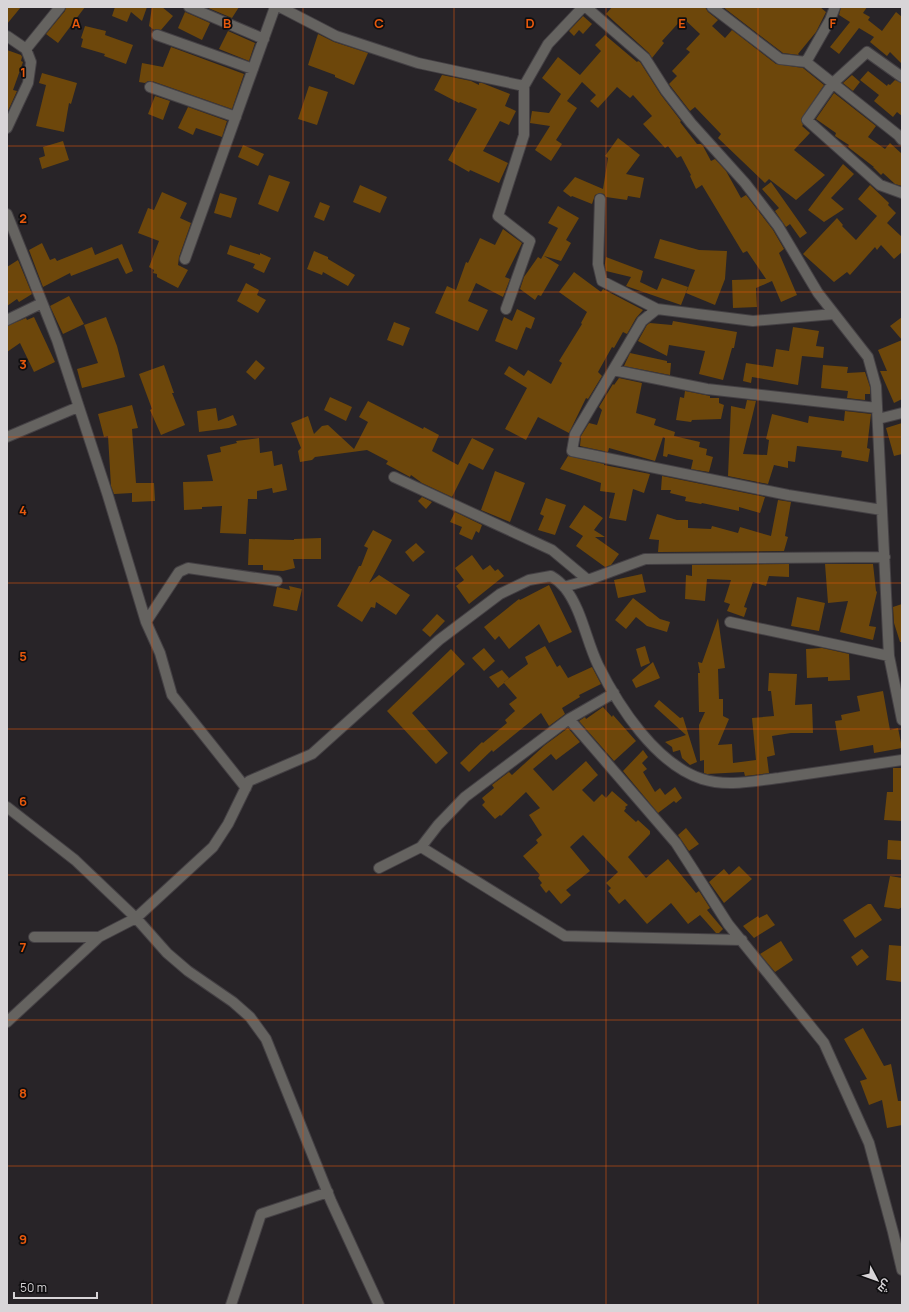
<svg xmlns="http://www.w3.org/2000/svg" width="909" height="1312" font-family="Manrope,Cairo,sans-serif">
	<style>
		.building { fill: #6d470b }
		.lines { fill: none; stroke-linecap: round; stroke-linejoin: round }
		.minor-casing { stroke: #444044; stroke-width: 12 }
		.minor { stroke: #656360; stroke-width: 10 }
		.grid { fill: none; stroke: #e8590c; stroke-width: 1; stroke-opacity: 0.55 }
		.grid-label { font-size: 13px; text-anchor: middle; font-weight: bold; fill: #e8590c; stroke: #0f0e10; stroke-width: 3.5; stroke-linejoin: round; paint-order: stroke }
	</style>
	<rect width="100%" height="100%" fill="#282428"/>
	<path class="building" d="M7 7H21L7 24Z
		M66 7H85L58 43 46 34 65 11Z
		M115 7H147L142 21 131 12 127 22 112 16Z
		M152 7H162L173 16 161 30 156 29 154 30 149 26Z
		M206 7H239L232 18Z
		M612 7H705L708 12 718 20 712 26 725 38 732 30 776 64 803 68 824 85 801 119 803 125 802 126 810 133 794 150 825 175 796 200 769 179 765 183 718 138 721 134 695 107 690 111 669 84 677 76 672 71 690 52 686 49 700 34 683 18 662 41 664 43 652 58 649 53 606 14Z
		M723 7H820L826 12 816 32 798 54 799 55 783 53Z
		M841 7H867L863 13 870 17 868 20 882 31 896 12 902 17V64L890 52 887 56 870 42 874 37 859 28 839 54 830 47 850 22 839 15Z
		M185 12 210 23 202 40 178 28Z
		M583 16 592 24 583 34 579 30 574 36 569 31Z
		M85 26 106 31 105 35 133 45 126 64 104 56 105 54 81 47 83 39 81 38Z
		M228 31 255 43 249 61 219 49Z
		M318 34 334 42 368 53 354 85 335 77V75L308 65Z
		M605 35 637 62 638 61 640 62 661 95 681 121 680 122 697 144H701L703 146 711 161 715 159 726 171 741 198 746 195 773 230 784 249 779 253 797 295 781 302 772 281 756 288 757 307 733 308 732 280 766 279 747 251 743 253 702 185 696 189 690 176 691 175 681 156 677 158 668 146 665 148 643 124 652 116 633 95 630 98 617 87 598 108 590 101 596 95 582 82 567 101 577 108 556 140 562 144 551 161 535 150 550 126 530 123 532 111 549 113 561 94 542 78 558 57 580 75 601 51 595 45Z
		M171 47 244 74 232 109 152 81H148L145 83 139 82 142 63 163 67Z
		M7 50 21 55 22 57 21 61 23 62 13 90 17 91 7 113Z
		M868 71 887 86 888 84 890 85 895 80 902 83V116L897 112 893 117 874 101 879 95 860 80Z
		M42 73 77 83 71 104 69 103 64 132 36 126 46 85 39 83Z
		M442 75 471 81 479 85V83H482L510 94 505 106 516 111 509 125 500 121 483 151 508 163 499 183 470 170 469 172 448 160 477 109 460 102 459 103 434 90Z
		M852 75 860 82 853 91 843 83Z
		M309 86 328 92 317 125 298 119Z
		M834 93 876 126 868 137 885 149 890 143 902 154V186L895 184 883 173 881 175 873 167H874L848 147 849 145 835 136 836 133 816 119Z
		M155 96 170 101 163 120 148 114Z
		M188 107 227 121 222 137 196 128 193 135 178 128Z
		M618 138 640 155 626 174 644 178 640 198 628 196 627 200 606 197 604 194 600 193 595 195 592 204 572 196 571 197 563 191 575 177 603 189 608 158 605 156Z
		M63 141 69 160 42 169 39 158 45 156 43 147Z
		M243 145 264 154 258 166 238 157Z
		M843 164 854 174 831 198 844 209 824 222 808 210Z
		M269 175 290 182 278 212 258 204Z
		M771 182 807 233 800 238 790 224 786 227 775 211 779 208 762 189Z
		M360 185 387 197 380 213 353 202Z
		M870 185 889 203 888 205 896 213 887 223 902 237V252L894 259 881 245 877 250 875 247 850 275 847 272 834 282 803 254 837 218 843 225 842 226 856 240 877 216 858 199Z
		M162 192 187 203 180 218 191 223 179 257 178 265 188 270 178 288 157 277V274L153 273 154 270 149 267 159 241 138 233 148 208 154 210Z
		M220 193 237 198 231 218 214 213Z
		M320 202 330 206 324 221 314 217Z
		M558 206 579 218 566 240 571 243 561 261 544 256 559 265 541 296 538 295 535 300 520 289 524 277 538 257 541 259 558 228 548 223Z
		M503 229 522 243 505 277 510 279 503 297 476 283 468 301 488 310 478 331 435 313 447 286 456 290 466 262 468 263 480 238 495 245Z
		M660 239 699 250 727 251 725 279 715 305 686 293 695 270 654 258Z
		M42 243 50 260 55 258 57 261 92 247 95 255 122 244 133 271 126 274 118 258 71 276 70 273 43 287 29 250Z
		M230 245 260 255V253L271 258 264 273 253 268 255 264 227 254Z
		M314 251 328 257V259L355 275 348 286 323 272 322 275 307 269Z
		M606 257 643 271 640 282 657 290 662 278 688 287 681 305 626 286 631 277 606 271 605 264Z
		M18 260 32 294 19 302 17 299 7 306V267Z
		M574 272 601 292 603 289 643 310 636 318 627 334 623 332 614 348 612 347 598 372 602 376 588 399 586 398 569 433 538 417 526 440 505 429 527 388 504 374 509 366 524 376 528 370 551 384 562 363 559 361 582 324 581 323 587 312 559 292Z
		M246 283 259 290 257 295 266 300 258 313 237 301Z
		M69 296 84 324 63 334 50 306Z
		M517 309 535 318 531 329 526 327 517 350 495 341 504 317 512 321Z
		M34 317 55 362 34 372 20 343 7 352V326L26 318 27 320Z
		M106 317 117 346 125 377 82 388 77 369 98 363 84 325Z
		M902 317V399L894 403 880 371H887L878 350 902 340 890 326Z
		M673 321 737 332 734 348H732L723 380 699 374 705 351 669 345 667 356 638 341 647 325 650 323 672 325Z
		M394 322 410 328 403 346 387 340Z
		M793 327 819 331 816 346 824 347 823 358 802 356 798 385 752 377 751 383 743 381 746 363 773 367 776 349 789 351Z
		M630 353 667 361V363H671L670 375 624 366Z
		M256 360 265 368 255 380 246 372Z
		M164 365 174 393H172L185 425 161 435 150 410 152 409 139 374Z
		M823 365 848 367 847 373 865 372 870 387V394H865V400L847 398 848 391 821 388Z
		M619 378 642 383 636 413 656 419 654 425 675 432 674 436 700 442 699 447 707 449 706 455 713 457 709 472 691 469 693 460 668 454 667 457 663 456 665 438 663 437 655 461 609 448 608 452 580 446 581 436 589 423 597 425 602 410 599 407 613 384 614 385Z
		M685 391 710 396V398H719V403L724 405 721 419 692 420 691 422 676 420 680 397 684 398Z
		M330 397 352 407 346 421 324 410Z
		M747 400 756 401 743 454 767 455 769 440 766 439 772 414 808 423 809 416 844 421 845 411 871 414 867 448 870 449 868 462 841 457 842 451 797 446 795 462 788 461V468L774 465 768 484 728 476 731 406 745 409Z
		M368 401 423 429 424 427 439 435 432 451 458 465 472 438 494 449 483 470 469 463 452 497 422 483 411 475 410 477 386 464 388 461 367 450 315 457 312 460 300 462 298 451 301 448 291 423 308 416 314 434 322 426 328 425 354 449 368 422 359 417Z
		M132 405 138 428 132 429 136 483H154L155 501 132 502V493L114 494 111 486 108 436 104 437 98 414Z
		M216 408 218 421 233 415 237 425 229 428 199 432 197 411Z
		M902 423V454L894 456 886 428Z
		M259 438 260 453 272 451 274 466 282 464 287 490 273 493 272 488 257 491V499H248L246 534 220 533 222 506 202 507V509L184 510 183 482 213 481 207 455 221 452 220 447 237 443 236 441Z
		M568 456 604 464V465L650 474 644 493 633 489 626 521 609 518 615 493 600 491 601 483 560 469Z
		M495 471 525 483 510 522 481 510Z
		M662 476 765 497 760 513 739 507V511L702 503 701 504 685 501 686 497 670 493 671 490H661Z
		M422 497 432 502 426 509 418 501Z
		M546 498 566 505 555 535 538 530 544 516 540 514Z
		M778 500 791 502 785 536 788 537 784 551 658 552 659 540 649 539 657 514 677 520H688V528L711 529 712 526 738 533 740 527 771 536Z
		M584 505 603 518 594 530 605 537H595L619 554 611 565 605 567 576 546 583 536 569 527Z
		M455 512 482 525 479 533 476 531 472 540 459 534 462 527 450 522Z
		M373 530 392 540 369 583 379 575 410 595 396 615 376 602 375 608 371 607 362 622 337 606 351 582 359 566H361L368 548 364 546Z
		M321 538V559H293L295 568 283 571 263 570V565H248L249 539 294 540V539Z
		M416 543 425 552 413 562 405 552Z
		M472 555 483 570 490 565 495 571 498 569 504 576 469 604 456 586 464 580 455 568Z
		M789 564V577L769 576 766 586 753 582 744 607 747 608 744 617 727 611 730 604 724 602 731 580 707 579 705 601 685 599 686 575 692 576V565Z
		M825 564H873L876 591 877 592 869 626 876 627 873 640 840 632 848 601 828 603Z
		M642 574 646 592 618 598 614 580Z
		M549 585 572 632 549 643 539 624 509 649 499 636 495 640 484 627 519 599 520 600Z
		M289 586 302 589 297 611 273 606 277 587 290 590Z
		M797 597 825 603 819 631 791 626Z
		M633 598 660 619 670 622 667 632 647 626 636 617 626 629 615 620Z
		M902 604V642H900L894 623 893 607Z
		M437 614 445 621 430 637 422 630Z
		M718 618 725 668 718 669 719 699H723V716L729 719 718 745 732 744 733 763 756 760 752 718 774 716 771 691H768L769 673 797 674 795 705 812 704 813 733H791L772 736 775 755 767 757 769 773 745 776 744 772 707 774 704 773V760L700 761 699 725 705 712H699L698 673H700L698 662 702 663Z
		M545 646 557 667 560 665 568 678 592 667 601 684 579 695 580 697 562 708 565 714 549 726 541 713 493 752 492 750 469 772 460 763 482 742 483 743 507 723 505 720 515 711 509 704 517 698 504 683 498 688 489 677 502 670 509 678 504 682 528 664 525 657Z
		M645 646 650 663 641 667 636 649Z
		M484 648 495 661 484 671 472 658Z
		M822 648 849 654 850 680 828 681V677L807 678 806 649Z
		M451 649 465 664 412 713 448 753 436 764 387 711Z
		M653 662 660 678 636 688 632 680Z
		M883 691 890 730 898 728 902 748 874 753 873 745 840 751 835 721 842 720 841 715 860 711 857 696Z
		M659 700 680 718 683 717 697 762 690 765 682 758 680 750 673 752 672 747 665 742 686 735 654 706Z
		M603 707 612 717 613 715 636 741 614 761 579 721 585 717 586 719Z
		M568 728 580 742 556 760 551 754 533 769 553 791 586 761 598 775 582 790 594 802 602 794 606 798 612 791 628 805 625 807 626 808 624 811 636 822 638 820 650 831V834L628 857 646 878 668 859 696 893 699 891 710 908 707 910 723 929 719 933H716L700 915 688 924 671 903 647 924 625 899 619 904 608 891 611 888 606 883 618 872 583 835 570 847 590 871 566 890 571 895 561 904 549 890 546 893 540 885 542 883 538 878 540 875 523 856 538 843 536 840 542 835 529 815 540 808 526 792 501 816 500 815 495 819 482 805 485 802 482 798 494 788 492 785 509 772 512 775 545 745Z
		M643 750 648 757 642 763 647 769 643 772 655 792 660 788 665 795 675 787 682 798 676 803 674 801 658 813 623 771Z
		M893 768H902V821L884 820 887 792H893Z
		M686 828 699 844 689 851 678 835Z
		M888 840 902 841V860L887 859Z
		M739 866 752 879 724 903 709 882 724 869 729 875Z
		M890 876 902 878V907L899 909 884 907Z
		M868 904H871L882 920 855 938 843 920Z
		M767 914 775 925 754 938 743 926 758 916 759 918Z
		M781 941 793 960 775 972 760 954Z
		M889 945 902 946V982L886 980Z
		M862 949 869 957 857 966 851 957Z
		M863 1028 884 1066 891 1064 898 1101H902V1125L887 1128 882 1100 869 1105 860 1081 867 1079 844 1039Z"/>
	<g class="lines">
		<g class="minor-casing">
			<path id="minor" d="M189 7 264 39
				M280 7 336 36 418 63 524 86
				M586 7 645 58 666 91 691 123 745 183 778 226 818 293 868 357 876 386 889 656 902 720
				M712 7 780 59 806 62
				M835 7 830 20 806 62 898 135 902 140
				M157 35 253 69
				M7 36 26 49 31 62 28 83 7 128
				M26 49 60 7
				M902 77 867 52 833 83 807 120 880 185 902 193
				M150 87 236 117
				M600 199 598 264 602 281 657 309 753 321 834 314
				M7 214 57 340 108 496 146 622 160 653 172 695 246 788
				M185 259 275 7
				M506 309 530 241 498 216 524 135V86L548 44 583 7
				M657 309 642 321 613 370 707 389 877 408
				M7 320 42 303
				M613 370 575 434 572 451 788 495 882 510
				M878 419 902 413
				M7 437 78 407
				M394 477 552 550 588 580
				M564 587 588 580 645 559 885 557
				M146 622 179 572 188 568 277 581
				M730 622 889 656
				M569 719 676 843 728 924 824 1043 869 1143 893 1232 902 1270
				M7 807 75 860 136 918 167 953 188 971 233 1002 250 1017 266 1039 331 1201 379 1305
				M421 847 565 936 742 940
				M379 868 421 847 438 825 465 797 569 719 614 693
				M34 937H99L136 918 213 847 228 824 249 781 312 754 439 640 500 594 529 580 551 576C556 579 561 583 565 588 582 610 586 640 598 665 619 707 656 764 702 779 727 787 753 781 779 778 820 772 861 766 902 760
				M7 1022 99 937
				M231 1305 261 1214 328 1192"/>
		</g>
		<use href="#minor" class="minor"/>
	</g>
	<path class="grid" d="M152 7V1305M303 7V1305M454 7V1305M606 7V1305M758 7V1305M7 146H902M7 292H902M7 437H902M7 583H902M7 729H902M7 875H902M7 1020H902M7 1166H902"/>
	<g class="grid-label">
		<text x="76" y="28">A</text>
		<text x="227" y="28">B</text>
		<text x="379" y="28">C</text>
		<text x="530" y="28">D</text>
		<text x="682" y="28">E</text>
		<text x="833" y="28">F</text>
		<text x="23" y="77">1</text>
		<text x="23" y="223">2</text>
		<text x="23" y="369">3</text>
		<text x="23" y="515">4</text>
		<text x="23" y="661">5</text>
		<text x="23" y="806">6</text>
		<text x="23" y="952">7</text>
		<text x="23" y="1098">8</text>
		<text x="23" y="1244">9</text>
	</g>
	<rect width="909" height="1312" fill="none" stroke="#d8d5d8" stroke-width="16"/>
	<g transform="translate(877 1280) rotate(131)" stroke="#0f0e10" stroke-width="3" paint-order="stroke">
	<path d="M0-3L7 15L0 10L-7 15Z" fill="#d8d5d8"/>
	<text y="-6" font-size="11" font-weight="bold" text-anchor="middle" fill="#d8d5d8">ش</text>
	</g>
	<path d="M14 1292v6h83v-6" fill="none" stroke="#d8d5d8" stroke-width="2"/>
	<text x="20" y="1292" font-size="12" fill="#d8d5d8" stroke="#0f0e10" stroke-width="3" paint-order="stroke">50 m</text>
</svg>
